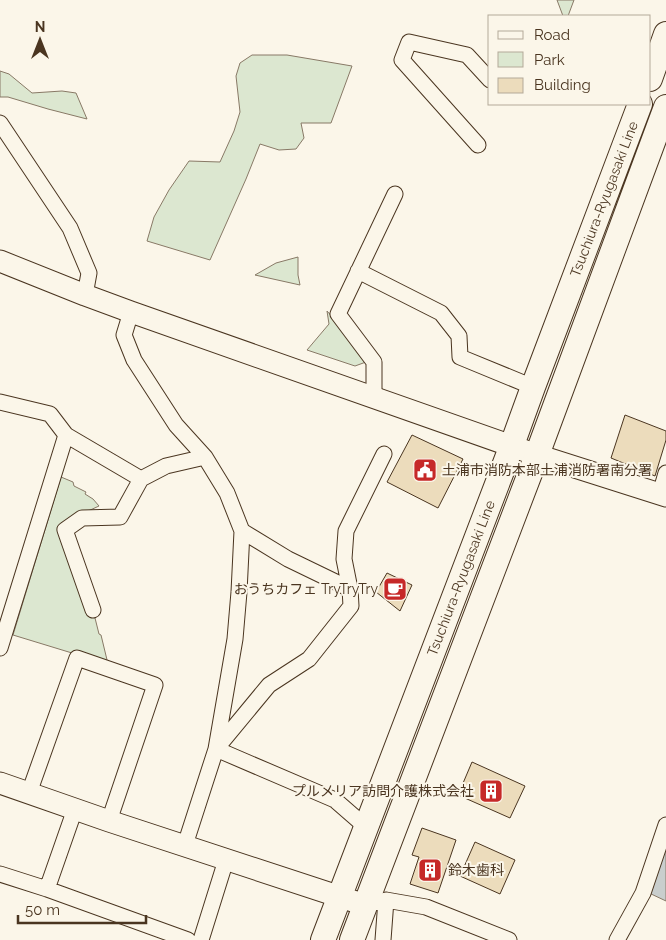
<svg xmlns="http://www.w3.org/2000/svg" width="666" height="940" font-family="Raleway,'Noto Sans JP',sans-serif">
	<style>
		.green { fill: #dce7d0; stroke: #887966 }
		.water { fill: #c9cecd; stroke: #887966 }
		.building { fill: #ecdcbc; stroke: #4a3520 }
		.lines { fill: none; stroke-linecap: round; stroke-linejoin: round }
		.street-casing { stroke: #4a3520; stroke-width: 17 }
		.secondary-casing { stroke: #4a3520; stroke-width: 23 }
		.primary-casing { stroke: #4a3520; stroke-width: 26 }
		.street { stroke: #fbf6e9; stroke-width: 15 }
		.secondary { stroke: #fbf6e9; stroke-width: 21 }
		.primary { stroke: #fbf6e9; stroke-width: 24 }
		.labels { text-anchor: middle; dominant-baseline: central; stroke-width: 4; stroke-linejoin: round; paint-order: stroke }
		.street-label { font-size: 14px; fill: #4a3520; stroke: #fbf6e9 }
		.poi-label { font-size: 14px; fill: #4a3520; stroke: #fbf6e9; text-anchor: start }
	</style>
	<rect width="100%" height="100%" fill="#fbf6e9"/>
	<path class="green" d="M557 0H574L568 16H563Z
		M252 55H287L352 66 331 123H301L304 138 296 149 279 150 260 144 246 179 210 260 147 241 154 217 169 190 189 161 220 162 234 131 240 112 236 76 240 63Z
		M0 71 9 74 32 93 62 91 76 93 87 119 48 109 8 97H0Z
		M298 257V275L300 285 255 275 276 263Z
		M327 311 335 320 366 362 355 366 307 350 329 324Z
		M61 477 73 482 74 486 86 492 85 494 93 499 99 506 75 517 59 531 85 599 95 618 99 634 101 635 108 664 13 635Z"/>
	<path class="water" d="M666 843V901L649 893Z"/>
	<path class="building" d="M625 415 666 431V440L655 476 611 458Z
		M412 435 463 459 438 508 387 482Z
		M387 573 412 585 400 611 376 592Z
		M472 762 525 786 510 818 458 795Z
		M422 828 456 840 438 893 410 884 419 857 412 855Z
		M475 842 515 860 500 894 460 876Z"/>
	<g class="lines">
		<g class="street-casing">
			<path id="street" d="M0 123 70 228 89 273 85 295
				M478 145 402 60 409 42 467 55 490 80
				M358 271 441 313 459 336 460 357 533 387
				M131 312 124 335 134 360 176 425 205 457 227 493 242 531 239 592 235 639 216 749 335 800 366 827
				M374 397V362L338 314 395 194
				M0 402 50 414 66 435 0 648
				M66 435 141 479
				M660 494 666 473
				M242 531 288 559 350 589
				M93 610 65 530 82 518 120 517 141 479 166 466 205 457
				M29 793 77 658 155 685 109 821
				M185 845 216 749 269 685 309 659 351 606 350 589 344 559 346 531 384 454
				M0 874 47 889 188 940
				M47 889 75 809
				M365 905 386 900 426 907 509 940
				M201 940 226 860
				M383 940 386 900
				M617 940 643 893 666 825"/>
		</g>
		<g class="secondary-casing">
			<path id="secondary" d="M0 261 85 295 131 312 537 455 666 496
				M0 783 109 821 365 905"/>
		</g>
		<g class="primary-casing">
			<path id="primary" d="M650 79 666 34
				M323 940 512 445 533 387 640 104
				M352 940 537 455 666 107"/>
		</g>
		<use href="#street" class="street"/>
		<use href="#secondary" class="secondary"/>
		<use href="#primary" class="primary"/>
	</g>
	<defs>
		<g id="civic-square" transform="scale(1.25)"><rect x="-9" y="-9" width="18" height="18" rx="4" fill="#c62828" stroke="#fbf6e9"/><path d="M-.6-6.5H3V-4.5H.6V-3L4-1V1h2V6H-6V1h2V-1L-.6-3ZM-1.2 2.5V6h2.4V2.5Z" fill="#fff"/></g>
		<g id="cafe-square" transform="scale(1.25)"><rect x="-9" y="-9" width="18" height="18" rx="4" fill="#c62828" stroke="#fbf6e9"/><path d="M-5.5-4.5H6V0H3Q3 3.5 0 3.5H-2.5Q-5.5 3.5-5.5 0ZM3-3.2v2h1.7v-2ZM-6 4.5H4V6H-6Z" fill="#fff"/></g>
		<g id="building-square" transform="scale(1.25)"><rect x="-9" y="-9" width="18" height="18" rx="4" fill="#c62828" stroke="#fbf6e9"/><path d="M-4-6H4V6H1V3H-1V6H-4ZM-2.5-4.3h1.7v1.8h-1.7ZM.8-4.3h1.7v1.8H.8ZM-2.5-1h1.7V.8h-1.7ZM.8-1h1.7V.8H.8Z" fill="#fff"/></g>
	</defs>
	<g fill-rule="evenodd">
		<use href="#civic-square" x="425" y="470"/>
		<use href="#cafe-square" x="395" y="589"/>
		<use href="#building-square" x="491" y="791"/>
		<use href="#building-square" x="430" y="870"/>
	</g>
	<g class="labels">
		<g class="street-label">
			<text transform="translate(604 199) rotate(-69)">Tsuchiura-Ryugasaki Line</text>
			<text transform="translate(461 578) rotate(-69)">Tsuchiura-Ryugasaki Line</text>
		</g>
		<g class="poi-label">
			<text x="442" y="470">土浦市消防本部土浦消防署南分署</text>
			<text x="378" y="589" text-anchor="end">おうちカフェ TryTryTry</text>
			<text x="474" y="791" text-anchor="end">プルメリア訪問介護株式会社</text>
			<text x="448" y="870">鈴木歯科</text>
		</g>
	</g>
	<rect x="488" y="15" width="162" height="90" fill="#fbf6e9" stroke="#b4a999"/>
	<rect x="498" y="31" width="25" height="8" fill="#fbf6e9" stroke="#b4a999"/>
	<text x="534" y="40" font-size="15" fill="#4a3520">Road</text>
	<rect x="498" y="52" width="25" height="15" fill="#dce7d0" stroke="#b4a999"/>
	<text x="534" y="65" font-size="15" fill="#4a3520">Park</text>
	<rect x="498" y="78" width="25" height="15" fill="#ecdcbc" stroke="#b4a999"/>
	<text x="534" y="90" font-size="15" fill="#4a3520">Building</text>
	<g transform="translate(40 40)" stroke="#fbf6e9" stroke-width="4" paint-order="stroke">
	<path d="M0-4L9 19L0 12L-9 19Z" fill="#4a3520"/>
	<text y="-8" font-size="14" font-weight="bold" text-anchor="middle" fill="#4a3520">N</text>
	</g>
	<path d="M18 915v8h128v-8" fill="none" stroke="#4a3520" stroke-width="2.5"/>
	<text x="25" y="915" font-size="15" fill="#4a3520" stroke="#fbf6e9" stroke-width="4" paint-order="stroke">50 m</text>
</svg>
